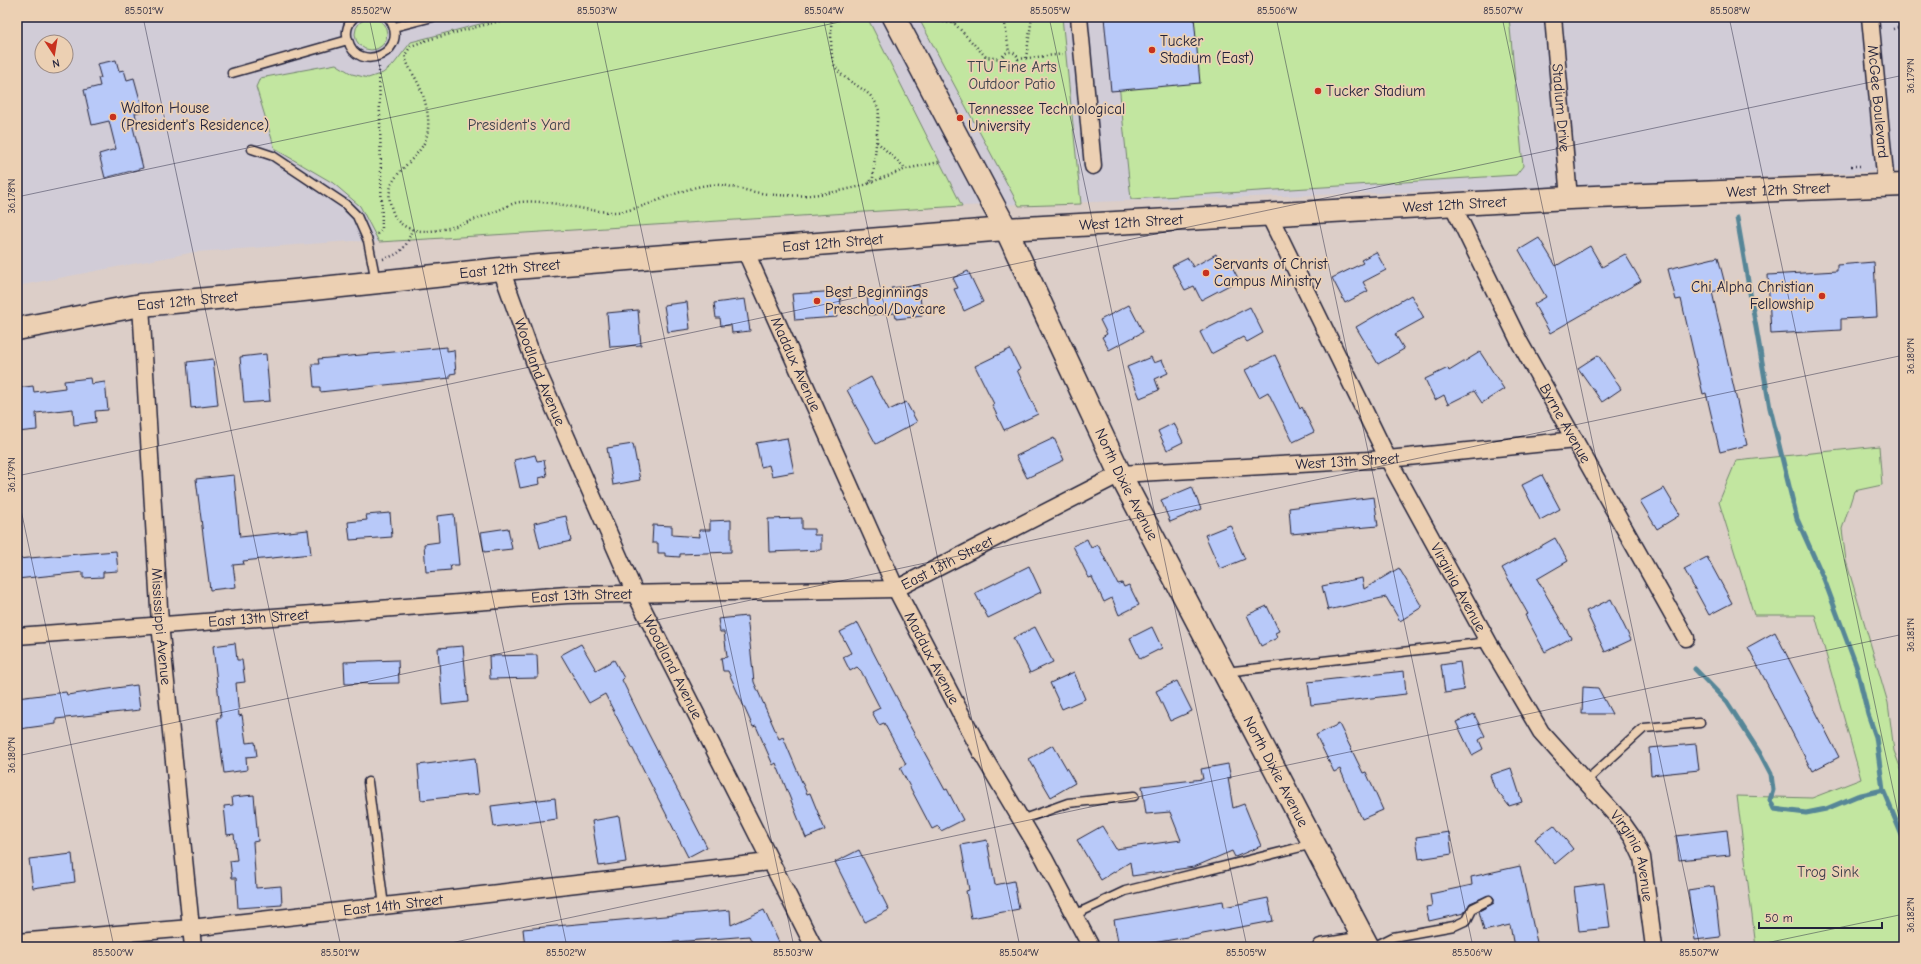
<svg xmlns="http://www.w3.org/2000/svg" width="1921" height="964" font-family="'Comic Neue',sans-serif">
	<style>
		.built { fill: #d1ccd7; fill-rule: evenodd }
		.green { fill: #c2e6a0; stroke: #72846e }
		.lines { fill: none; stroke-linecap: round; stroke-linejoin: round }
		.stream { stroke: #568697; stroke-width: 5 }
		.building { fill: #b8c9f9; stroke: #22223b }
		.lane-casing { stroke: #22223b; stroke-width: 11 }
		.street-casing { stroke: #22223b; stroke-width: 19 }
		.secondary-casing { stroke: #22223b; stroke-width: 25 }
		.path { stroke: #22223b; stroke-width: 2.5; stroke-dasharray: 1 3; stroke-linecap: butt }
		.lane { stroke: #ecd0b3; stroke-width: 8 }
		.street { stroke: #ecd0b3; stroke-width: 16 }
		.secondary { stroke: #ecd0b3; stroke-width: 22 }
		.ticks { fill: none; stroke: #22223b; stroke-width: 1; stroke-opacity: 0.45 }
		.poi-dot { fill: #c8321e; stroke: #ecd0b3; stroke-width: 1.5 }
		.labels { text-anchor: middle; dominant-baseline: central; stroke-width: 3.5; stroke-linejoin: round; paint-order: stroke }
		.poi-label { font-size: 15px; fill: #22223b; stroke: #ecd0b3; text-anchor: start }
		.park-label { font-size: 15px; fill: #3a3f4a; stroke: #ecd0b3 }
		.street-label { font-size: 15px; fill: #22223b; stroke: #ecd0b3 }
		.neatline { fill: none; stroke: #22223b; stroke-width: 1.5 }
		.ticks-label { font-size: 10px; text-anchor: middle; fill: #22223b }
	</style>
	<rect width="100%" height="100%" fill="#dccec8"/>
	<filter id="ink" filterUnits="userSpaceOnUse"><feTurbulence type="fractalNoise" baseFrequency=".025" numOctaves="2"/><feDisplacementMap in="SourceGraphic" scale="8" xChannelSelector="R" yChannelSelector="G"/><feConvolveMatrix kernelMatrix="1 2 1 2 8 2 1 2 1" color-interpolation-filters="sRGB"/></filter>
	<g filter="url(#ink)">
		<path class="built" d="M17 17H1904V170L1541 188 962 206 379 242 352 241 195 252 17 286ZM42 42H66V66H42Z"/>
		<path class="green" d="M507 17H867L962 206 379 242 360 206 333 183 275 149 256 87 260 78 336 64 352 74 368 78 383 73 394 64 411 42Z
			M918 17H1062L1081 204 1019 206Z
			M1112 17H1509L1523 166 1516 175 1131 199Z
			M355 34a16 16 0 1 1 32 0a16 16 0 1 1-32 0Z
			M1879 446 1882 485 1854 491 1842 529 1846 561 1888 703 1894 751 1904 777V947H1756L1737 796 1812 798 1861 779 1815 615H1754L1719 502 1736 461Z"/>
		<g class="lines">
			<path class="stream" d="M1737 218 1770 408 1797 519 1824 579 1856 665 1868 714 1876 737 1883 790
				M1695 669 1727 702 1761 755 1771 774 1773 790 1770 800 1774 809 1806 813 1826 809 1857 796 1883 790 1904 840"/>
		</g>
		<path class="building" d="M1104 17H1194L1200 83 1111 91Z
			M116 60 119 71 124 70 127 80 134 78 143 111 135 113 137 122 132 123 143 168 105 178 99 154 116 149 109 121 92 125 84 90 100 86 98 78H101L97 64Z
			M1539 238 1556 266 1590 246 1602 267 1625 254 1641 281 1550 333 1534 304 1546 297 1519 250Z
			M1376 252 1386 270 1363 282 1368 291 1345 303 1332 278 1363 263 1361 260Z
			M1216 254 1220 263 1228 259 1239 280 1201 300 1194 286 1185 290 1172 266 1188 258 1193 267Z
			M1718 257 1726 288 1712 292 1747 445 1720 452 1706 393 1703 394 1681 299 1676 300 1668 269Z
			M1874 262 1877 317 1841 319V330L1771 334 1768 275 1837 271V265Z
			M968 271 983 302 964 311 954 289 958 288 953 278Z
			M919 285 922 316 896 319 895 313 869 315 867 294 892 292 891 288Z
			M840 291 841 308 836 309 837 317 795 320 792 294Z
			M1411 295 1424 318 1395 334 1404 349 1378 364 1356 327Z
			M745 299 750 331 732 333 731 325 721 326 720 318H716L714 303Z
			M687 302 690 329 668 332 664 305Z
			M1129 305 1143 332 1109 350 1102 337 1107 334 1100 320Z
			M1250 307 1263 333 1247 342 1243 337 1211 354 1200 332Z
			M638 310 641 345 610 347 607 313Z
			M447 347V351L454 350 456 373 450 374V378L320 392V387H314L312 364H319L318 359Z
			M1010 349 1020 369 1017 370 1038 414 1004 430 992 405 994 404 975 366Z
			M1480 352 1504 389 1482 403 1474 391 1448 404 1444 395 1435 400 1425 379 1448 368 1449 371Z
			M266 354 270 401 244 403 240 357Z
			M1275 355 1300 409 1302 407 1314 432 1293 442 1268 392 1259 397 1245 370Z
			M1598 355 1621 389 1602 402 1578 368Z
			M1151 357 1154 363 1162 360 1168 373 1155 379 1159 390 1140 398 1127 367Z
			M213 359 218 405 191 408 187 362Z
			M871 377 889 410 906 402 917 422 876 444 847 390Z
			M90 378 91 384 105 382 108 410 95 411 96 422 74 425 73 409 36 413 37 430 17 432V388L33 386 34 392 65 388 64 381Z
			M1174 423 1183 442 1167 450 1158 431Z
			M787 438 794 472 772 476 769 465 761 467 756 443Z
			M1054 438 1064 460 1027 478 1016 456Z
			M633 444 640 480 613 485 607 448Z
			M535 455 537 461 544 460 547 476 539 478 540 484 520 488 514 460Z
			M234 475 240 537 308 530 311 554 243 561 244 564 233 565 236 587 210 590 196 479Z
			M1542 475 1560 509 1540 520 1522 485Z
			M1192 487 1201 509 1170 522 1161 500Z
			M1664 488 1680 515 1657 529 1640 501Z
			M1374 497 1378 526 1291 534 1289 508Z
			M390 513 392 537 350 540 348 522 367 520 366 515Z
			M454 514 459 565H450L451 570 426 572 424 544 439 542 437 516Z
			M566 516 571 541 540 548 534 523Z
			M802 518V529H814V535H821V550L769 552 768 519Z
			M731 520V552L680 554V557L665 556V553H658V543H652L653 525 672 526V535L700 537 699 530H710V521Z
			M1230 525 1245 559 1220 569 1205 535Z
			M508 528 512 549 484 552 481 532Z
			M1555 538 1568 561 1537 579 1571 638 1545 652 1525 615 1528 614 1502 568Z
			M1087 539 1091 548 1098 545 1118 584 1122 583 1124 587 1129 585 1139 605 1119 615 1112 598 1104 602 1092 577 1089 578 1073 546Z
			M116 551 118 571 103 572V577L83 578V572L17 579V559Z
			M1707 557 1732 603 1709 615 1684 569Z
			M1029 566 1041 592 988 618 975 593Z
			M1399 568 1422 607 1400 621 1386 597 1328 610 1322 586 1362 578 1364 589Z
			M1611 599 1631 640 1605 652 1586 611Z
			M1267 606 1279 631 1275 633 1277 638 1261 646 1247 615Z
			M747 616 754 682 779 739 783 737 807 794 810 793 825 830 806 838 776 763 773 765 756 726 753 727 728 671H723L721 658 727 657 724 632H720L718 619Z
			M858 623 907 717H905L945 790 947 789 963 820 941 831 938 826 932 829 900 768 906 764 884 723 879 725 872 712 880 708 861 671 857 667 850 671 843 657 851 653 840 632Z
			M1035 627 1053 662 1030 673 1013 638Z
			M1152 627 1162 648 1140 659 1130 638Z
			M1775 632 1839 757 1812 771 1748 647Z
			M235 643 237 660H242L245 682 236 683 239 716 242 715 246 743 255 742 257 756 246 757 247 770 224 773 217 718H221L213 646Z
			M581 644 596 670 614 660 624 678 622 680 648 733 707 847 688 857 605 694 589 703 561 655Z
			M463 646 468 702 442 705 438 648Z
			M537 655 538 678 490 679 489 656Z
			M398 660 399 683 345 684 344 662Z
			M1460 662 1464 690 1445 693 1441 665Z
			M1404 671 1406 694 1311 705 1308 682Z
			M1074 672 1085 699 1062 709 1050 683Z
			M1177 681 1192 711 1170 721 1156 691Z
			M137 685 140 710 56 719V724L19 729 17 698 66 692 67 695Z
			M1583 687 1598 688 1612 714H1582Z
			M1474 714 1485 736 1479 740 1483 749 1472 755 1456 722Z
			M1339 724 1363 773 1366 772 1383 810 1362 819 1340 769 1334 772 1316 735Z
			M1696 744 1699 770 1651 775 1649 748Z
			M1053 745 1075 783 1051 797 1029 759Z
			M475 758 479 794 421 800 418 765Z
			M1228 764 1231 778H1228L1233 808 1244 804 1261 846 1235 857 1232 851 1194 867 1132 876 1130 862 1101 880 1077 840 1102 826 1116 849 1181 840 1170 812 1146 814 1142 786 1203 779 1201 769Z
			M1511 768 1522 802 1509 806 1494 787 1490 775Z
			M254 795 258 841 253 842 256 888 281 886 282 905 238 908 236 878H232L230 861 237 860 234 834 227 835 224 806 233 805 232 797Z
			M555 798 557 819 494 827 491 806Z
			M619 816 626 862 599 866 592 821Z
			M1554 825 1573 849 1555 864 1535 839Z
			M1727 830 1730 855 1679 860 1676 836Z
			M1449 832 1452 854 1419 859 1416 837Z
			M987 840 995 885 1014 881 1019 909 971 918 966 891 969 890 961 845Z
			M859 850 889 910 865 922 835 862Z
			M72 854 75 882 33 888 29 859Z
			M1520 866 1538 947H1514L1510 925 1484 931 1479 911 1494 903V898L1490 895 1470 903 1464 913 1429 921 1426 907 1432 906 1430 894 1472 885 1471 877Z
			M1604 883 1610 928 1579 931 1574 887Z
			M1714 886 1720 937 1695 940 1688 890Z
			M1268 898 1273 921 1176 939 1130 947H1119L1114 920 1223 901 1224 907Z
			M730 910 731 925 764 910 781 947H754L749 936 662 943V945L642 947H525L523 929Z"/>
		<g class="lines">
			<g class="lane-casing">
				<path id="lane" d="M354 17C348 23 345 32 348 40 357 76 414 51 388 17
					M394 27 433 17
					M232 73 348 40
					M252 149 273 156 345 204 357 216 368 241 376 281
					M1225 672 1489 642
					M1586 781 1644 728 1700 723
					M368 782 384 906
					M1021 820 1068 803 1134 796
					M1074 915 1125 891 1313 844
					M1373 947 1393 937 1454 926 1467 920 1473 908 1489 900"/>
			</g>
			<g class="street-casing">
				<g id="street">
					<path d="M1079 17 1093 166"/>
					<path id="s1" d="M1553 17 1569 198"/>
					<path id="s2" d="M1870 17 1886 185"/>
					<path id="s3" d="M1452 204 1520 343 1686 638"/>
					<path id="s4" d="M1268 213 1388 459 1490 645 1541 732 1621 821 1633 838 1642 857 1654 947"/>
					<path id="s5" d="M745 250 896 589 982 754 1044 858 1091 947"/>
					<path id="s6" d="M501 269 538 372 635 593 814 947"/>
					<path id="s7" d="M141 305 160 624 193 947"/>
					<path id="s8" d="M17 636 567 595 896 589 1120 474 1388 459 1575 440"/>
					<path id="s9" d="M17 942 191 928 769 862"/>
					<path d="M1321 947 1364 940"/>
				</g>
			</g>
			<g class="secondary-casing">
				<g id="secondary">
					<path id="s10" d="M894 17 1006 229 1120 474 1368 947"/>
					<path id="s11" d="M17 329 141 305 294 291 501 269 1006 229 1569 198 1904 185"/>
				</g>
			</g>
			<path class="path" d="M515 17 427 40 411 46 405 55C407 65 411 71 416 79 425 96 433 123 425 141 415 164 385 174 390 202 391 208 394 217 398 221 421 245 473 220 499 210 506 207 514 202 521 202 552 199 584 212 615 212 643 211 679 188 708 185 726 183 744 191 761 193 796 199 834 194 868 184L873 178 879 111C872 86 846 86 835 66 829 56 832 29 831 17
				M924 17 935 21 954 23 986 57 1002 59
				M1004 17 1009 52
				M954 23 957 17
				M1893 29 1904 26
				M1002 60a8 8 0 1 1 16 0a8 8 0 1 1-16 0Z
				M1026 58 1032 17
				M1018 59 1065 54
				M877 142 906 169 939 162
				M1851 166H1863
				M869 183 906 169
				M377 234 382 229 379 67
				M383 259C402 254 407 247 412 229"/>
			<use href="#lane" class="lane"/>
			<use href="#street" class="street"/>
			<use href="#secondary" class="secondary"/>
		</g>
	</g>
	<path class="ticks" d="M143 17 341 947M369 17 567 947M596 17 794 947M823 17 1020 947M1049 17 1247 947M1276 17 1473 947M1502 17 1700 947M1729 17 1904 841M17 197 863 17M17 476 1904 75M17 491 114 947M17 756 1904 355M432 947 1904 634M1747 947 1904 914"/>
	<g class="poi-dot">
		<circle cx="1152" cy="50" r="4"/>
		<circle cx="1318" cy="91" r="4"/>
		<circle cx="113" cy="117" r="4"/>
		<circle cx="960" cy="118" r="4"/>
		<circle cx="1206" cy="273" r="4"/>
		<circle cx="1822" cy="296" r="4"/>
		<circle cx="817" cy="301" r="4"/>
	</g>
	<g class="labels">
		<g class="poi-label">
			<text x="1160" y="41">Tucker<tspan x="1160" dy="17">Stadium (East)</tspan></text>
			<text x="1326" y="91">Tucker Stadium</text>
			<text x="121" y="108">Walton House<tspan x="121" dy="17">(President's Residence)</tspan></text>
			<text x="968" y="109">Tennessee Technological<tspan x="968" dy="17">University</tspan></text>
			<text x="1214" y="264">Servants of Christ<tspan x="1214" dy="17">Campus Ministry</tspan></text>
			<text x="1814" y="287" text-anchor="end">Chi Alpha Christian<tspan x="1814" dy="17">Fellowship</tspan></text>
			<text x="825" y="292">Best Beginnings<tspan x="825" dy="17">Preschool/Daycare</tspan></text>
		</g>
		<g class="park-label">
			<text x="1012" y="67">TTU Fine Arts<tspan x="1012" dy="17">Outdoor Patio</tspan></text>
			<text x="519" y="125">President's Yard</text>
			<text x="1828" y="872">Trog Sink</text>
		</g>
		<g class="street-label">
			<text stroke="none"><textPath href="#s2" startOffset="85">McGee Boulevard</textPath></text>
			<text stroke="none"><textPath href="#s1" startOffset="91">Stadium Drive</textPath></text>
			<text stroke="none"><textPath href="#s11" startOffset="1768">West 12th Street</textPath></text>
			<text stroke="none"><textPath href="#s11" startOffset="1444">West 12th Street</textPath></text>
			<text stroke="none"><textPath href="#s11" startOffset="1120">West 12th Street</textPath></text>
			<text stroke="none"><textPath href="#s11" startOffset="821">East 12th Street</textPath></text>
			<text stroke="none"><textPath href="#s11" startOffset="497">East 12th Street</textPath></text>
			<text stroke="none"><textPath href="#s11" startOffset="173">East 12th Street</textPath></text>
			<text stroke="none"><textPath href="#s5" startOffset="125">Maddux Avenue</textPath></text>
			<text stroke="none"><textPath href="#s6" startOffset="110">Woodland Avenue</textPath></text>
			<text stroke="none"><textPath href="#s3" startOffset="247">Byrne Avenue</textPath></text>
			<text stroke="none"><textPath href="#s8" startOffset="1360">West 13th Street</textPath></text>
			<text stroke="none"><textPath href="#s10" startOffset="522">North Dixie Avenue</textPath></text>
			<text stroke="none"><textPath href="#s8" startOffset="938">East 13th Street</textPath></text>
			<text stroke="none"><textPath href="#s4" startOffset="420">Virginia Avenue</textPath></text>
			<text stroke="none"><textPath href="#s8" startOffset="566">East 13th Street</textPath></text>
			<text stroke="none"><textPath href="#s8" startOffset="242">East 13th Street</textPath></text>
			<text stroke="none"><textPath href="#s7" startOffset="322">Mississippi Avenue</textPath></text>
			<text stroke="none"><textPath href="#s5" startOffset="449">Maddux Avenue</textPath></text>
			<text stroke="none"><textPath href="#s6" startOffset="434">Woodland Avenue</textPath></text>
			<text stroke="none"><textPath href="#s10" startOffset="846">North Dixie Avenue</textPath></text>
			<text stroke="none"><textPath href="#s4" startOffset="744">Virginia Avenue</textPath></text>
			<text stroke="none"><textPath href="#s9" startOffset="378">East 14th Street</textPath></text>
		</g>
	</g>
	<rect width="1921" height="964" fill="none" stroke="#ecd0b3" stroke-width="44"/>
	<g transform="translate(54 54) rotate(168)"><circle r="19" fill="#ecd0b3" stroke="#9b8a83"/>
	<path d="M0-3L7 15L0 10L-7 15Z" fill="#c8321e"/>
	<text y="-6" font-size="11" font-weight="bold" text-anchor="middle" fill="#22223b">N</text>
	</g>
	<path d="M1759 922v6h123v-6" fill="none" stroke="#22223b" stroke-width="2"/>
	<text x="1765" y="922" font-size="12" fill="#22223b" stroke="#ecd0b3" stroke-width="3" paint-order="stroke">50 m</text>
	<rect x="22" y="22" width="1877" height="920" class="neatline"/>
	<g class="ticks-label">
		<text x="144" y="14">85.501°W</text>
		<text x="371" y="14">85.502°W</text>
		<text x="597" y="14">85.503°W</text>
		<text x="824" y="14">85.504°W</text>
		<text x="1050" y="14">85.505°W</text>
		<text x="1277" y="14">85.506°W</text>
		<text x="1503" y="14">85.507°W</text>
		<text x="1730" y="14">85.508°W</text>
		<text transform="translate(1910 76) rotate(-90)" y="4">36.179°N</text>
		<text transform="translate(11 196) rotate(-90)" y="4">36.178°N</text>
		<text transform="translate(1910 356) rotate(-90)" y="4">36.180°N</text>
		<text transform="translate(11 475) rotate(-90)" y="4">36.179°N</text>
		<text transform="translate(1910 635) rotate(-90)" y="4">36.181°N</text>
		<text transform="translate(11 755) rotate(-90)" y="4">36.180°N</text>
		<text transform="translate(1910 915) rotate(-90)" y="4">36.182°N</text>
		<text x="113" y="956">85.500°W</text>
		<text x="340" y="956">85.501°W</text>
		<text x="566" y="956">85.502°W</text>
		<text x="793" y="956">85.503°W</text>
		<text x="1019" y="956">85.504°W</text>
		<text x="1246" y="956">85.505°W</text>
		<text x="1472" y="956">85.506°W</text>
		<text x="1699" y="956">85.507°W</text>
	</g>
</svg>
